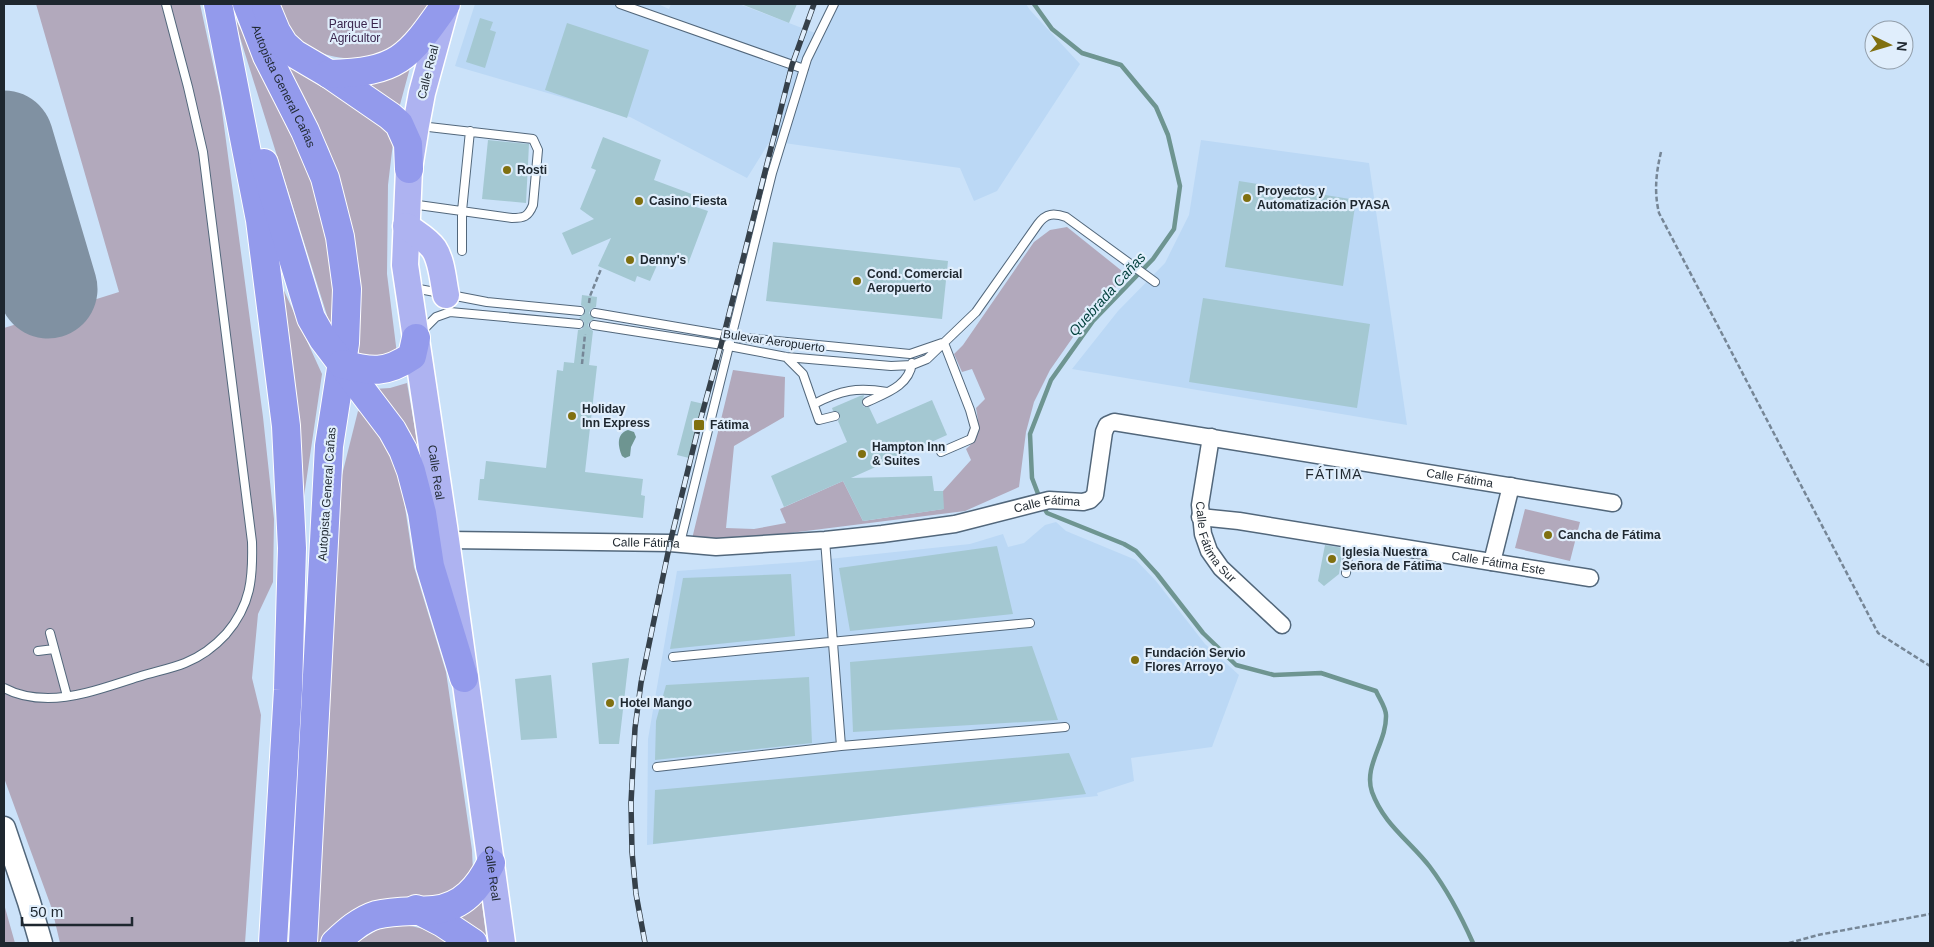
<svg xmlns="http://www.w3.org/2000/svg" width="1934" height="947" font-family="Arial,sans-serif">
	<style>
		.built { fill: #bbd8f5 }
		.green { fill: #b2a9bc }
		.water { fill: #6e9591 }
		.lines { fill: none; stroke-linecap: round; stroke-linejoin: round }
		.stream { stroke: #6e9591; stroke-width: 4.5 }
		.taxiway { stroke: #8091a2; stroke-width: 40 }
		.runway { stroke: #8091a2; stroke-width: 99 }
		.building { fill: #a4c8d2 }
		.service-casing { stroke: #52677b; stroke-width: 10 }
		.minor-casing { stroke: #52677b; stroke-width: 19 }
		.secondary-casing { stroke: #52677b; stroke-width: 25 }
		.primary-casing { stroke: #fff; stroke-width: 29 }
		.trunk-casing { stroke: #fff; stroke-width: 30 }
		.path { stroke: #768696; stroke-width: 2.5; stroke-dasharray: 5 2.5; stroke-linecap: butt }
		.service { stroke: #fff; stroke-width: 8 }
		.minor { stroke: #fff; stroke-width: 16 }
		.secondary { stroke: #fff; stroke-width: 22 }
		.primary { stroke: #aeb3f1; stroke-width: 26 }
		.trunk { stroke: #939aec; stroke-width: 28 }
		.rail-casing { stroke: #35404a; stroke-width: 5.5 }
		.rail { stroke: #e0eefc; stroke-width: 4; stroke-dasharray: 11; stroke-linecap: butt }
		.poi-dot { fill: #807010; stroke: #e0eefc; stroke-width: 2 }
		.labels { text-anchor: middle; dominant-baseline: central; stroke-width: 4.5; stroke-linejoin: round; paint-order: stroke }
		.park-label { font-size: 12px; fill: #3a254d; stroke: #e0eefc }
		.street-label { font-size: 12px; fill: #1e272f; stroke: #e0eefc }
		.poi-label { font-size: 12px; font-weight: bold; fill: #1e272f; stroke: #e0eefc; text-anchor: start }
		.water-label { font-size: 14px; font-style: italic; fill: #003f3b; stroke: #e0eefc }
		.neighbourhood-label { font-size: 14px; letter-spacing: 1px; fill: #1e272f; stroke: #e0eefc }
	</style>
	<rect width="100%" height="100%" fill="#cbe2f9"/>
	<path class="built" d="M475 4H658L669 9 671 4H739L823 36 838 4H1026L1030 10 1080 64 997 191 974 201 960 168 770 141 747 178 630 117 455 66Z
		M1201 140 1369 163 1407 425 1072 369 1118 311 1165 263 1189 215Z
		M1056 522 1066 531 1136 560 1156 581 1205 644 1239 675 1212 747 1131 758 1134 781 1097 793 1098 796 903 815 647 845 648 739 677 571 801 562 970 544 1003 534 1008 547 1024 543 1045 525Z"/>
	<path class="green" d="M36 4H200L220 96 263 417 274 519 273 582 258 614 252 678 261 715 245 943H60L52 909 4 778V328L119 292Z
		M280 4H429C422 21 406 39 389 49 362 67 310 58 291 32 286 25 283 13 280 4Z
		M232 12C269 86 314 160 329 242 335 274 334 308 335 341Z
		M283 61 335 92 390 132 393 143 388 185 387 274 397 354 374 361 359 356 358 300 353 254 329 149Z
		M411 64 398 112 354 84Z
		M1067 227 1127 275 1085 320 1050 370 1034 402 1026 432 1019 487 965 511 719 542 691 543 733 370 785 377 784 417 734 446 726 528 754 529 786 523 780 509 843 481 863 521 943 509V491L971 460 966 449C981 437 979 425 976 408L985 399 972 369 962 372 954 354 963 345 1034 242 1050 230Z
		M270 260 322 374 303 503Z
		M407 383 418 447 374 389 390 388Z
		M358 411 367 415 389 448 400 474 414 567 446 672 472 850 473 872C467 878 460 887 453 891 441 898 425 897 411 897 370 898 344 911 318 943H316L342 475Z
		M1525 509 1580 522 1570 561 1515 548Z
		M481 896 487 943H483L449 915Z
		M4 904 15 943H4Z
		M393 925C418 924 438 934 460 943H356L377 930Z"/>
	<path class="water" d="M628 430 634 432 636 437 631 447 630 456 625 458 622 456C618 446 616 434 628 430Z"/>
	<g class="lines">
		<path class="stream" d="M1034 4 1052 29 1082 53 1121 65 1156 107 1168 135 1180 186 1174 229 1153 259 1093 321 1051 380 1030 434 1032 478 1040 499
			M1043 506 1047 513 1124 544 1136 551 1157 574 1203 633 1236 665 1274 675 1321 673 1376 691C1379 698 1386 708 1386 715 1387 742 1363 766 1372 792 1384 825 1410 841 1430 867 1448 891 1461 916 1473 943"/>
		<path class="taxiway" d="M4 276 17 253 27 221"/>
		<path class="runway" d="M4 140 48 289"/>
	</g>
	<path class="building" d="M741 4H797L789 23Z
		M480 18 493 22 490 30 496 32 485 68 466 62Z
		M567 23 649 50 627 118 545 90Z
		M603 137 661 160 654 180 697 196 693 206 708 211 688 264 662 254 650 281 637 276 635 282 598 266 611 238 572 255 562 233 594 219 580 209 596 170 591 168Z
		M488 140 529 144 526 203 482 199Z
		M1239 181 1356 200 1343 286 1225 267Z
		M773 242 948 261 942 319 766 301Z
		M582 295 597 297 596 307 591 309 589 313 595 319 590 321 588 325 590 329 593 331 589 365 597 366 585 472 643 479 641 495 645 496 643 518 478 500 480 479H484L486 461 546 468 557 370 563 371 564 362 574 363 578 330 582 329 584 325V321L579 318 585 312V308L581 305Z
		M1203 298 1370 324 1357 408 1189 382Z
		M864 395 862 404 864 407H869L877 424 932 400 947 435 851 478 932 476 934 491H943L944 509 863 521 843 481 784 507 771 476 847 442 838 421 840 418V414L837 411H833L832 408 860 396Z
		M691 401 704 404 689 458 677 455Z
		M1325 545 1343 548 1339 574 1324 586 1318 581Z
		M997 546 1013 614 850 631 839 568Z
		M791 574 795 636 670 649 683 578Z
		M1032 646 1058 720 853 732 850 662Z
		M629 658 619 744H599L592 663Z
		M551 675 557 738 521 740 515 679Z
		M809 677 812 743 655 760 656 721 666 685Z
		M1069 753 1086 794 653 844 655 790Z"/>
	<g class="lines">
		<g class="service-casing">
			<path id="service" d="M620 4 804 69
				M411 204 512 218C524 218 528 217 533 205L538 150 533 139 420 126
				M462 251V211L470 131
				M414 288 487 302 580 311
				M595 313 736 337 910 354 942 343
				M594 325 729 346 786 357 891 366 912 365 927 359 976 312 1038 224C1046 213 1054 213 1066 217L1155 282
				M422 331 436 317 450 312 579 324
				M786 357 803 374 819 420 835 416
				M867 402C886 393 909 386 912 363
				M814 404C841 390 857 387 887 392
				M941 452 971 439 975 428 970 410 944 343
				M825 540 841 746
				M680 543 772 173 807 59 834 4
				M1346 573 1350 539
				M50 633 67 696
				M38 651 54 649
				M673 657 1030 623
				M4 688C17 695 33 698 48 698 78 698 109 686 138 677 153 672 170 669 185 663 200 657 215 646 226 634 251 605 253 578 252 542L203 152 188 87 166 4
				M657 767 841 746 1065 727"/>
		</g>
		<g class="minor-casing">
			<g id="minor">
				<path id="s1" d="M1211 437 1200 505 1203 534 1209 551 1221 568 1282 625"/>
				<path id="s2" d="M1200 517 1239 521 1590 578"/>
				<path id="s3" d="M446 540 670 543 716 547 825 540 882 534 955 524 1049 500 1083 502 1090 500 1095 495 1104 432 1107 425 1114 422 1613 503"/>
				<path d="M1492 562 1511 486"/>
			</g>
		</g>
		<g class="secondary-casing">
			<path id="secondary" d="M4 828 29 902 41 943"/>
		</g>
		<g class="primary-casing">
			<g id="primary">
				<path id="s4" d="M445 9 422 93 416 125 409 169 405 265 446 540 502 943"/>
				<path d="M406 226C415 233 427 239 434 249 442 261 443 281 446 295"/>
			</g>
		</g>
		<g class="trunk-casing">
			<g id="trunk">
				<path d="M218 4 260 220 286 426 292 548 288 690 273 943"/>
				<path id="s5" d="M247 4 267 56 305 131 325 178 340 237 347 289 345 343 329 446 303 943"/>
				<path d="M266 7 276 31 284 44 295 54 329 74 390 116 399 124 408 144 409 169"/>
				<path d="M329 74C399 72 408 58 446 4"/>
				<path d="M264 163 311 318 323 339 392 430 403 450 411 471 422 513 430 566 464 678"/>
				<path d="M342 364C371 372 386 374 412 356L416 338"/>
				<path d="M416 909 443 923 473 943"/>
				<path d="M335 943C347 932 360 920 376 915 396 910 414 912 434 910 463 907 479 887 491 863"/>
			</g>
		</g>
		<path class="path" d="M1661 152C1656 173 1654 192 1659 213L1878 633 1930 666
			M589 303 590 296 601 269
			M582 364 585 334
			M1789 943 1818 935 1930 914"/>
		<use href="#service" class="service"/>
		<use href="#minor" class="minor"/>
		<use href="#secondary" class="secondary"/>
		<use href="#primary" class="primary"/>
		<use href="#trunk" class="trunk"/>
		<g class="rail-casing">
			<path id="rail" d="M645 943 636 894 632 852 631 803 635 728 641 683 670 543 699 425 724 334 792 65 814 4"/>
		</g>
		<use href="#rail" class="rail"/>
	</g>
	<g class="poi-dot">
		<circle cx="507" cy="170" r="5"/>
		<circle cx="1247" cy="198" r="5"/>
		<circle cx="639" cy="201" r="5"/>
		<circle cx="630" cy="260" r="5"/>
		<circle cx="857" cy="281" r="5"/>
		<circle cx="572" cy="416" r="5"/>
		<rect x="693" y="419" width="12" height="12" rx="2.5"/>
		<circle cx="862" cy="454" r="5"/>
		<circle cx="1548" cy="535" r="5"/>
		<circle cx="1332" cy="559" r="5"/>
		<circle cx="1135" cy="660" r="5"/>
		<circle cx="610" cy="703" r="5"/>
	</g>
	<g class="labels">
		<g class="park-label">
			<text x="355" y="24">Parque El<tspan x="355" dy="14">Agricultor</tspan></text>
		</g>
		<g class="street-label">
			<text transform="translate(428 72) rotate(-76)">Calle Real</text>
			<text stroke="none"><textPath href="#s5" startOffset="90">Autopista General Cañas</textPath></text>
			<text transform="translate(774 341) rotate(8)">Bulevar Aeropuerto</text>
			<text stroke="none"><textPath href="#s4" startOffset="470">Calle Real</textPath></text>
			<text stroke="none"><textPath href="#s3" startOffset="1085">Calle Fátima</textPath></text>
			<text transform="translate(327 494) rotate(-86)">Autopista General Cañas</text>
			<text stroke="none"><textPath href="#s3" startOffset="605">Calle Fátima</textPath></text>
			<text stroke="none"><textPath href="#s1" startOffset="110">Calle Fátima Sur</textPath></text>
			<text stroke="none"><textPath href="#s3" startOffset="200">Calle Fátima</textPath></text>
			<text stroke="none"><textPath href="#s2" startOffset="302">Calle Fátima Este</textPath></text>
			<text stroke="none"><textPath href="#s4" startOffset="875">Calle Real</textPath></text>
		</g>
		<g class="poi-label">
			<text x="517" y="170">Rosti</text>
			<text x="1257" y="191">Proyectos y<tspan x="1257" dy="14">Automatización PYASA</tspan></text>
			<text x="649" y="201">Casino Fiesta</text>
			<text x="640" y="260">Denny's</text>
			<text x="867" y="274">Cond. Comercial<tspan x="867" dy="14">Aeropuerto</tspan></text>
			<text x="582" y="409">Holiday<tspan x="582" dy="14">Inn Express</tspan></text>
			<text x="710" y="425">Fátima</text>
			<text x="872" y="447">Hampton Inn<tspan x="872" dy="14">&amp; Suites</tspan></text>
			<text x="1558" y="535">Cancha de Fátima</text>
			<text x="1342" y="552">Iglesia Nuestra<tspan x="1342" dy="14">Señora de Fátima</tspan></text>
			<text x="1145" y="653">Fundación Servio<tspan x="1145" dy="14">Flores Arroyo</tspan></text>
			<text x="620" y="703">Hotel Mango</text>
		</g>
		<g class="water-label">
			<text transform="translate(1107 294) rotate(-48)">Quebrada Cañas</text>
		</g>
		<g class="neighbourhood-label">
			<text x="1334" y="474">FÁTIMA</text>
		</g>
	</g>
	<rect width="1934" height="947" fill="none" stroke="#1e272f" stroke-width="10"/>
	<g transform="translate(1889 45) rotate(95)"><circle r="24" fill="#e0eefc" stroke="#929eaa"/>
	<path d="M0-4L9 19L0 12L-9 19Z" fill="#807010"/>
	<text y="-8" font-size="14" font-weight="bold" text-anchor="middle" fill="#1e272f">N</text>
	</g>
	<path d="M22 917v8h110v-8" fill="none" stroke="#1e272f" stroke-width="2.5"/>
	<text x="30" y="917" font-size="15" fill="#1e272f" stroke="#e0eefc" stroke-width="4" paint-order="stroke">50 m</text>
</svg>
